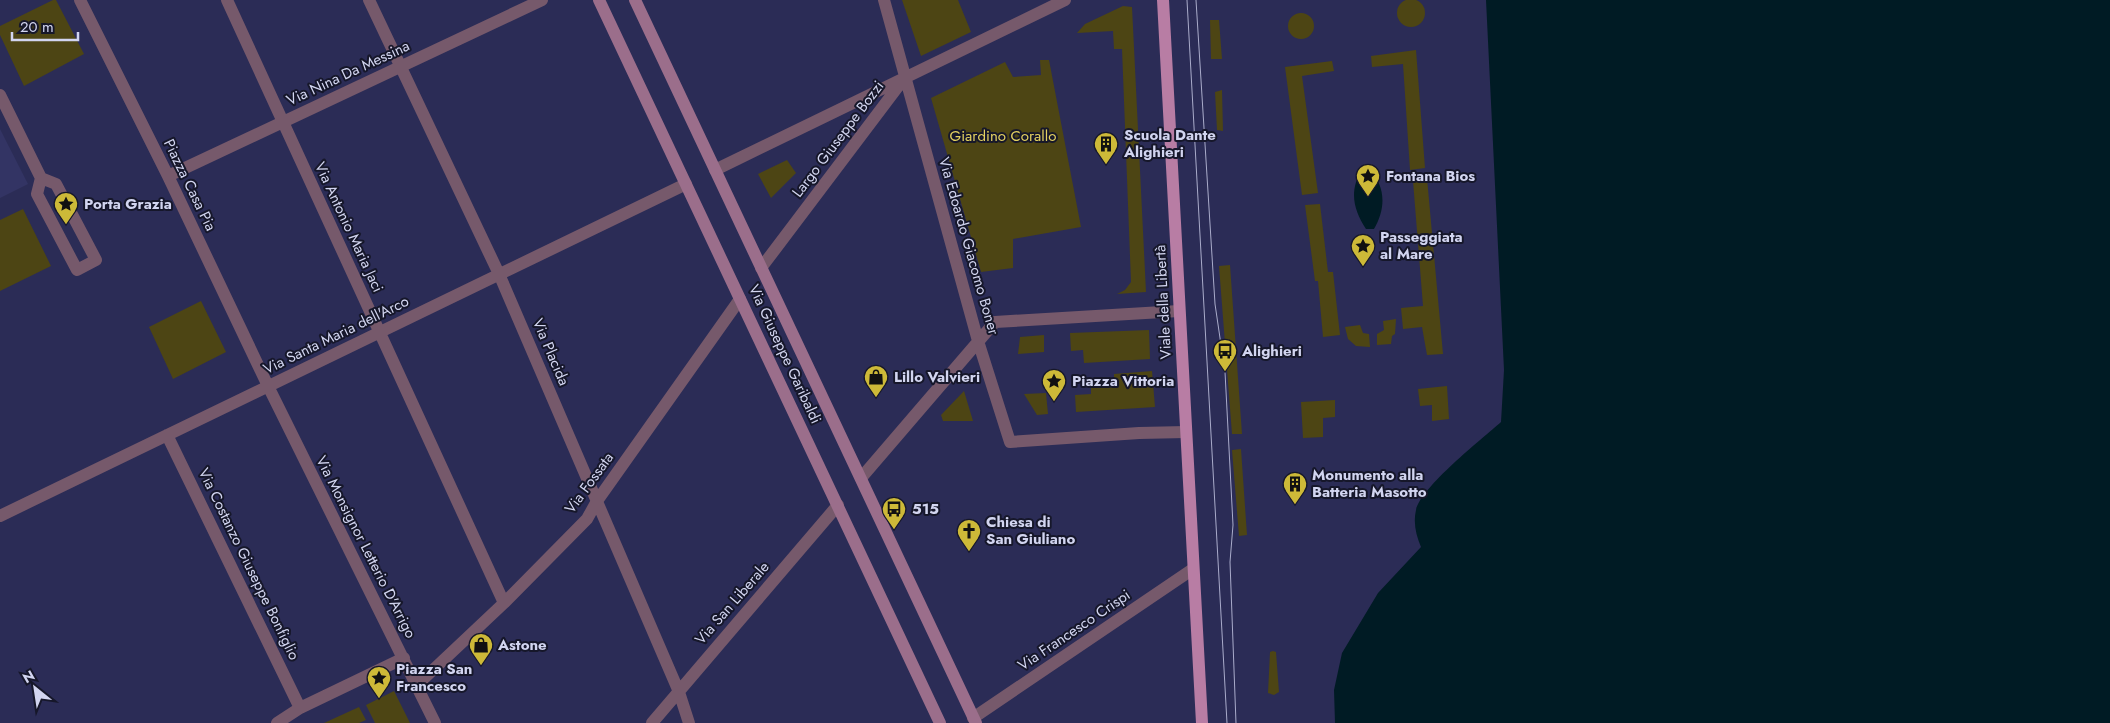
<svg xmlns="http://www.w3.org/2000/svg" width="2110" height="723" font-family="Jost,sans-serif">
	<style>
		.built { fill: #333464 }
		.green { fill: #4d4514 }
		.water { fill: #001b24 }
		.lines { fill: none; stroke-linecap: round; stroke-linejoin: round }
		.street { stroke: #76596b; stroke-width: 12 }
		.secondary { stroke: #9b6e8b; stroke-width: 12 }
		.primary { stroke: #b87da4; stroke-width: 12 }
		.tram { stroke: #aaaccb; stroke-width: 1 }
		.labels { text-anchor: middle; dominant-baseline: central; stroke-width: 4; stroke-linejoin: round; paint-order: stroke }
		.street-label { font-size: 15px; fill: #d2d5f0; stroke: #16172a }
		.poi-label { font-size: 15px; font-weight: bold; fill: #d2d5f0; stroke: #16172a; text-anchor: start }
		.park-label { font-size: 15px; fill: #e4d261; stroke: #16172a }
	</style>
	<rect width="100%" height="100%" fill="#2b2c56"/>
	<path class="built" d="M0 129 28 184 0 198Z"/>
	<path class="green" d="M1397 13a14 14 0 1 1 28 0a14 14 0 1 1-28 0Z
		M53 0H56L84 54 24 86 0 35V26Z
		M902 0H958L971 32 921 56Z
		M1123 6 1132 7 1146 292 1117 294 1125 290 1131 282 1122 49H1114L1113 31 1077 33 1085 24Z
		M1288 26a13 13 0 1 1 26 0a13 13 0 1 1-26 0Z
		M1210 20H1219L1222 59H1211Z
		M1416 50 1425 168 1410 170 1403 64 1372 67 1371 56Z
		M1040 60H1049L1081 227 1013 239V268L981 272 931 98 1005 62 1013 77 1041 75Z
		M1332 61 1334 71 1302 76 1318 193 1302 195 1285 67Z
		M1222 90 1223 131 1217 130 1215 92Z
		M787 160 796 173 771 198 758 174Z
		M1427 178 1443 354 1427 355 1422 327 1403 329 1401 308 1423 306 1413 181Z
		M1320 204 1328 272H1333L1340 335 1323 337 1318 281H1315L1305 205Z
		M23 209 51 266 0 291V220Z
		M1230 265 1242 434H1232L1219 266Z
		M201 301 226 352 173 379 149 327Z
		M1396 319 1395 334 1392 336 1391 344 1377 345V334L1384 330 1383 321Z
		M1360 325 1363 333 1369 334 1370 347 1356 346 1348 339 1345 327Z
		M1149 330 1150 359 1084 363 1083 350 1071 351 1070 333Z
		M1044 335V352L1018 354 1020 337Z
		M1152 371 1155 407 1076 412 1075 395 1091 394V383L1114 382V374Z
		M1447 386 1449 419 1432 421V405L1420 406 1418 389Z
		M964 391 973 421H943L941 415Z
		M1046 393 1048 414 1037 415 1024 394Z
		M1335 400V417L1323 418V437L1303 438 1301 402Z
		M1241 449 1247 535 1239 536 1232 450Z
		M1273 651 1276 652 1279 692 1274 695 1268 693 1270 652Z
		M394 691 410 723H375L366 705Z
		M359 707 366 720 359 723H324Z"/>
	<path class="water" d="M1486 0H2110V723H1335L1334 690 1342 653 1378 593 1421 547C1416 535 1413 523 1416 510 1421 487 1482 439 1501 422L1504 370Z
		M1369 168C1386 187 1386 208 1374 229H1366C1353 209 1349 191 1362 169Z"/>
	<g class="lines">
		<path class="street" d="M80 0 168 176 268 386 435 723
			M227 0 504 603
			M369 0 499 274 679 692 689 723
			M884 0 978 341 1010 442 1139 433 1186 432
			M0 95 41 178 56 184 96 260 77 270 37 194 41 178
			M715 170 1065 0
			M168 176 542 0
			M761 268 903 80
			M167 435 300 708
			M861 478 995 322 1179 311
			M0 516 686 184
			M417 685 504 603 587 519 597 501 740 299
			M973 718 1193 569
			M277 723 300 708 404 658
			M652 723 838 505"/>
		<path class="secondary" d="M599 0 940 723
			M635 0 976 723"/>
		<path class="primary" d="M1163 0 1202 723"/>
		<path class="tram" d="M1187 0 1227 723
			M1196 0 1215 304 1225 372 1233 525 1230 562 1236 723"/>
	</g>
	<defs>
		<g id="building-pin" transform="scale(1.25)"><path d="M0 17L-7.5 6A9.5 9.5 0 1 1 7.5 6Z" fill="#cdb938" stroke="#16172a"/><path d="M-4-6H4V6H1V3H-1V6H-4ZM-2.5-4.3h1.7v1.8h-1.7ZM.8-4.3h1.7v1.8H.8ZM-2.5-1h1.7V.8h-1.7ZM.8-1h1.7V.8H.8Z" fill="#111"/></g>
		<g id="sight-pin" transform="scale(1.25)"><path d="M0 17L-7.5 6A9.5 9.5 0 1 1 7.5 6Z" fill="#cdb938" stroke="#16172a"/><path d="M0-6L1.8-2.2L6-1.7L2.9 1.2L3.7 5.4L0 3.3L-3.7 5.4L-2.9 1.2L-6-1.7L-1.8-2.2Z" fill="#111"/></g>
		<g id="bus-pin" transform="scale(1.25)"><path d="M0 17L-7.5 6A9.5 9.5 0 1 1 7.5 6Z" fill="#cdb938" stroke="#16172a"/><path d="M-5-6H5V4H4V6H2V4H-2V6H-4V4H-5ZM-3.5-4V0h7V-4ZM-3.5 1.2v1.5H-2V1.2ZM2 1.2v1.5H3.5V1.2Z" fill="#111"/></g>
		<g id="shop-pin" transform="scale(1.25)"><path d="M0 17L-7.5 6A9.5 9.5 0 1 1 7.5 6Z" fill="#cdb938" stroke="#16172a"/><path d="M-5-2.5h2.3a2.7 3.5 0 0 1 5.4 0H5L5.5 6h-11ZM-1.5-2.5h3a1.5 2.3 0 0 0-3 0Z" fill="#111"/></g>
		<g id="church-pin" transform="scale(1.25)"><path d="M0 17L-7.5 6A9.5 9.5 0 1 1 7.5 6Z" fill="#cdb938" stroke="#16172a"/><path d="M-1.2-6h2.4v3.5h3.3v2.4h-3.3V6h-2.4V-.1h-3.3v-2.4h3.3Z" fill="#111"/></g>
	</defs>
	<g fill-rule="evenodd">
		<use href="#building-pin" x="1106" y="144"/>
		<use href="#sight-pin" x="1368" y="176"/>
		<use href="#sight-pin" x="66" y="204"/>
		<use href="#sight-pin" x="1363" y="246"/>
		<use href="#bus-pin" x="1225" y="351"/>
		<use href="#shop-pin" x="876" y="377"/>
		<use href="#sight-pin" x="1054" y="381"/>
		<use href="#building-pin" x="1295" y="484"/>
		<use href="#bus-pin" x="894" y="509"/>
		<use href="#church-pin" x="969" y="531"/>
		<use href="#shop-pin" x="481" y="645"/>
		<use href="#sight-pin" x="379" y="678"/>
	</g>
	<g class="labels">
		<g class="street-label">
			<text transform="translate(348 73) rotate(-25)">Via Nina Da Messina</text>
			<text transform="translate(838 139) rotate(-53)">Largo Giuseppe Bozzi</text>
			<text transform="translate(190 185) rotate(64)">Piazza Casa Pia</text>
			<text transform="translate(349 227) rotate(65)">Via Antonio Maria Jaci</text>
			<text transform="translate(969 246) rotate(74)">Via Edoardo Giacomo Boner</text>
			<text transform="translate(1163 302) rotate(-93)">Viale della Libertà</text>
			<text transform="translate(336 335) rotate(-26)">Via Santa Maria dell'Arco</text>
			<text transform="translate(551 352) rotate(67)">Via Placida</text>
			<text transform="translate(785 354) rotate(65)">Via Giuseppe Garibaldi</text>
			<text transform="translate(589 483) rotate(-54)">Via Fossata</text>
			<text transform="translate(366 547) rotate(63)">Via Monsignor Letterio D'Arrigo</text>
			<text transform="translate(249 564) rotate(64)">Via Costanzo Giuseppe Bonfiglio</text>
			<text transform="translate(732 603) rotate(-49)">Via San Liberale</text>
			<text transform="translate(1074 630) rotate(-34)">Via Francesco Crispi</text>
		</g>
		<g class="poi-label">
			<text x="1124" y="135">Scuola Dante<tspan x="1124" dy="17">Alighieri</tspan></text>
			<text x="1386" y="176">Fontana Bios</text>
			<text x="84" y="204">Porta Grazia</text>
			<text x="1380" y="237">Passeggiata<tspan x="1380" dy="17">al Mare</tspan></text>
			<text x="1242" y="351">Alighieri</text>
			<text x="894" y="377">Lillo Valvieri</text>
			<text x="1072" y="381">Piazza Vittoria</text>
			<text x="1312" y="475">Monumento alla<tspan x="1312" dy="17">Batteria Masotto</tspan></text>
			<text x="912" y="509">515</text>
			<text x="986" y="522">Chiesa di<tspan x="986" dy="17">San Giuliano</tspan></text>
			<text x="498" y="645">Astone</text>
			<text x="396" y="669">Piazza San<tspan x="396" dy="17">Francesco</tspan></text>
		</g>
		<g class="park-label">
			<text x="1003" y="136">Giardino Corallo</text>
		</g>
	</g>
	<g transform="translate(35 688) rotate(330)" stroke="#16172a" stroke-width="4" paint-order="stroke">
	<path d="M0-4L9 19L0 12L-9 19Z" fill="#d2d5f0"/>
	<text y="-8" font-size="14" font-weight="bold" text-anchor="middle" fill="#d2d5f0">N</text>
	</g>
	<path d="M12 32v8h66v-8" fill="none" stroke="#d2d5f0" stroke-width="2.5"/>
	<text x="20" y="32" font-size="15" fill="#d2d5f0" stroke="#16172a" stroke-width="4" paint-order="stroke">20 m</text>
</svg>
